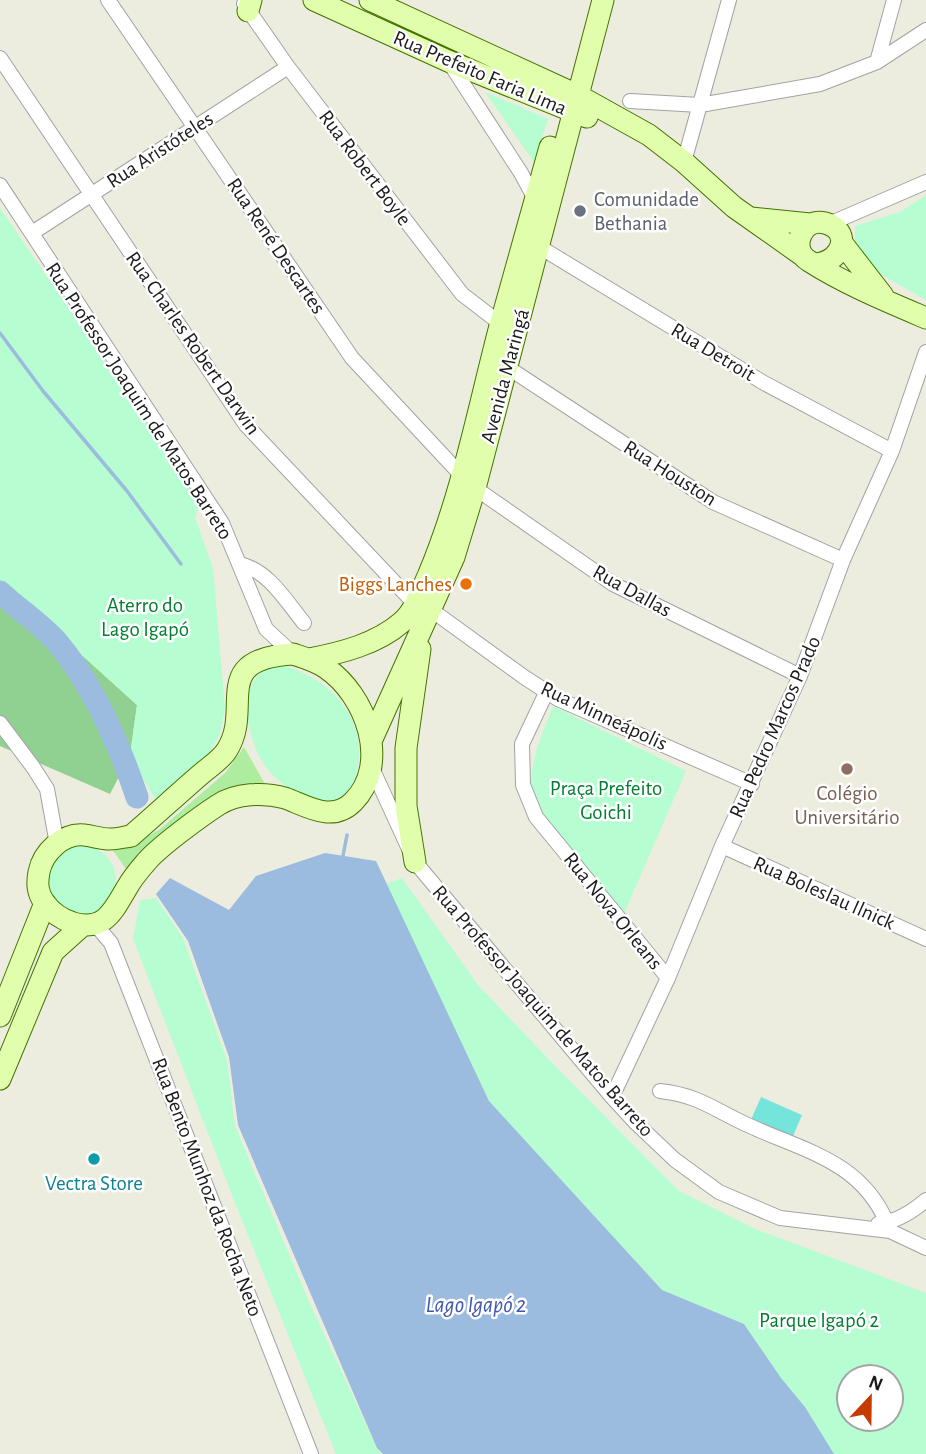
<svg xmlns="http://www.w3.org/2000/svg" width="926" height="1454" font-family="'Alegreya Sans',sans-serif">
	<style>
		.grass { fill: #aeed9f }
		.forest { fill: #90d090 }
		.park { fill: #b6fdd1; fill-rule: evenodd }
		.pitch { fill: #75e4da }
		.water { fill: #9bbbdf }
		.lines { fill: none; stroke-linecap: round; stroke-linejoin: round }
		.stream { stroke: #9bbbdf; stroke-width: 3.5 }
		.river { stroke: #9bbbdf; stroke-width: 23 }
		.street-casing { stroke: #a2a2a2; stroke-width: 16 }
		.secondary-casing { stroke: #447300; stroke-width: 23 }
		.street { stroke: #fff; stroke-width: 14 }
		.secondary { stroke: #e1feac; stroke-width: 21 }
		.worship-dot { fill: #6b7280; stroke: #fff; stroke-width: 2.5 }
		.food-dot { fill: #e8710a; stroke: #fff; stroke-width: 2.5 }
		.education-dot { fill: #8d6e63; stroke: #fff; stroke-width: 2.5 }
		.culture-dot { fill: #0f9aa8; stroke: #fff; stroke-width: 2.5 }
		.labels { text-anchor: middle; dominant-baseline: central; stroke-width: 5; stroke-linejoin: round; paint-order: stroke }
		.street-label { font-size: 21px; fill: #1b1b1b; stroke: #fff }
		.worship-label { font-size: 21px; fill: #5b616d; stroke: #fff; text-anchor: start }
		.food-label { font-size: 21px; fill: #c56008; stroke: #fff; text-anchor: end }
		.park-label { font-size: 21px; fill: #037e32; stroke: #fff }
		.education-label { font-size: 21px; fill: #785e54; stroke: #fff }
		.culture-label { font-size: 21px; fill: #0d838f; stroke: #fff }
		.water-label { font-size: 23px; font-style: italic; fill: #4158b0; stroke: #fff }
	</style>
	<rect width="100%" height="100%" fill="#ededdf"/>
	<path class="grass" d="M244 747 265 784 242 785 216 794 139 853 126 869 112 849 132 846 160 829 225 773Z"/>
	<path class="forest" d="M0 581 137 705 130 755 110 794 0 746Z"/>
	<path class="park" d="M485 92 548 119 534 162Z
		M926 195V300L882 275 855 245V226L900 212Z
		M0 208 191 486 200 506 195 517 213 568 225 708 220 734 206 759 155 799 130 755 137 705 0 581Z
		M287 666C304 673 319 680 333 693 343 703 354 720 357 734 362 757 359 797 329 801 307 803 278 784 266 767 248 743 235 687 266 669 271 666 280 667 287 666Z
		M553 706 686 771 623 916C601 890 533 820 531 789 530 760 543 732 553 706Z
		M48 880a34 34 0 1 1 68 0a34 34 0 1 1-68 0Z
		M402 878 478 985 559 1070 679 1191 753 1228 926 1293V1454H833L805 1407 781 1378 744 1324 662 1290 489 1101 386 884ZM849 1377H891V1419H849Z
		M156 898 183 938 227 1060 235 1126 308 1299 377 1448 381 1454H336L237 1208 133 939 140 900Z"/>
	<path class="pitch" d="M761 1097 802 1115 791 1141 750 1122Z"/>
	<path class="water" d="M325 853 376 861 489 1101 662 1290 744 1324 781 1378 805 1407 834 1454H383L377 1448 238 1125 229 1057 188 941 156 894 170 878 229 910 256 876Z"/>
	<g class="lines">
		<path class="stream" d="M0 333 43 391 127 491 181 564
			M342 861 347 835"/>
		<path class="river" d="M0 592C18 609 41 624 57 642 94 686 119 744 137 797"/>
		<g class="street-casing">
			<path id="street" d="M108 0 352 358 463 477
				M244 4 288 67 462 294 501 324
				M0 58 246 425 415 604
				M449 62 521 173 535 199
				M877 62 894 0
				M630 101 700 105 820 84 877 62 926 30
				M684 162 729 0
				M0 185 222 523 266 629 293 654
				M829 224 926 182
				M32 233 288 67
				M538 246 764 383 892 451
				M507 367 713 502 843 560
				M475 488 613 584 800 676
				M240 564C269 571 286 601 304 623
				M430 609 524 677 558 699 752 784
				M547 691 522 744 523 785 536 817 668 978
				M0 723 33 767 47 789 57 844
				M371 766 415 862 612 1097 636 1123 675 1160 719 1192 780 1218 890 1231 926 1248
				M722 846 926 939
				M95 924 111 943 311 1454
				M660 1091C699 1095 716 1111 750 1126 804 1151 861 1161 887 1223
				M612 1097 668 978 722 846 800 676 843 560 892 451 926 352
				M878 1224C895 1222 913 1211 926 1200"/>
		</g>
		<g class="secondary-casing">
			<path id="secondary" d="M314 0 448 61 587 117
				M370 0 579 96 649 135 684 162 734 207 802 255
				M248 11 251 0
				M751 218 810 224
				M842 243 883 296
				M816 264C844 261 852 230 825 223 802 217 789 249 809 261 845 284 886 301 926 318
				M293 654C305 658 316 661 326 668 366 695 391 764 353 802 332 823 307 806 285 798 264 792 236 793 218 805 201 816 160 846 147 861 141 868 133 877 128 886 114 909 106 932 73 923 61 919 51 912 44 902 37 892 37 883 39 872 43 852 63 833 84 835 93 836 101 839 110 839 117 839 124 837 131 836 154 816 177 795 200 775 209 767 221 760 227 750 254 708 208 659 293 654Z
				M309 659C341 653 377 644 402 622 415 611 421 591 428 576 462 496 478 410 500 326 516 267 533 207 550 147
				M372 739 454 557 475 488 603 0
				M415 862 406 806V748L420 649
				M0 1016 45 903
				M0 1079 53 952 83 925"/>
		</g>
		<use href="#street" class="street"/>
		<use href="#secondary" class="secondary"/>
	</g>
	<circle class="worship-dot" cx="580" cy="211" r="7"/>
	<circle class="food-dot" cx="466" cy="584" r="7"/>
	<circle class="education-dot" cx="847" cy="769" r="7"/>
	<circle class="culture-dot" cx="94" cy="1159" r="7"/>
	<g class="labels">
		<g class="street-label">
			<text transform="translate(480 73) rotate(23)">Rua Prefeito Faria Lima</text>
			<text transform="translate(160 150) rotate(-33)">Rua Aristóteles</text>
			<text transform="translate(365 168) rotate(53)">Rua Robert Boyle</text>
			<text transform="translate(276 246) rotate(56)">Rua René Descartes</text>
			<text transform="translate(193 343) rotate(55)">Rua Charles Robert Darwin</text>
			<text transform="translate(713 352) rotate(31)">Rua Detroit</text>
			<text transform="translate(505 376) rotate(-75)">Avenida Maringá</text>
			<text transform="translate(139 401) rotate(57)">Rua Professor Joaquim de Matos Barreto</text>
			<text transform="translate(670 473) rotate(32)">Rua Houston</text>
			<text transform="translate(632 591) rotate(29)">Rua Dallas</text>
			<text transform="translate(604 716) rotate(25)">Rua Minneápolis</text>
			<text transform="translate(775 727) rotate(-66)">Rua Pedro Marcos Prado</text>
			<text transform="translate(824 893) rotate(24)">Rua Boleslau Ilnick</text>
			<text transform="translate(613 911) rotate(51)">Rua Nova Orleans</text>
			<text transform="translate(543 1011) rotate(49)">Rua Professor Joaquim de Matos Barreto</text>
			<text transform="translate(207 1187) rotate(69)">Rua Bento Munhoz da Rocha Neto</text>
		</g>
		<g class="worship-label">
			<text x="594" y="199">Comunidade<tspan x="594" dy="24">Bethania</tspan></text>
		</g>
		<g class="food-label">
			<text x="452" y="584">Biggs Lanches</text>
		</g>
		<g class="park-label">
			<text x="145" y="605">Aterro do<tspan x="145" dy="24">Lago Igapó</tspan></text>
			<text x="606" y="788">Praça Prefeito<tspan x="606" dy="24">Goichi</tspan></text>
			<text x="819" y="1320">Parque Igapó 2</text>
		</g>
		<g class="education-label">
			<text x="847" y="793">Colégio<tspan x="847" dy="24">Universitário</tspan></text>
		</g>
		<g class="culture-label">
			<text x="94" y="1183">Vectra Store</text>
		</g>
		<g class="water-label">
			<text x="476" y="1305">Lago Igapó 2</text>
		</g>
	</g>
	<g transform="translate(870 1398) rotate(22)"><circle r="33" fill="#ffffff" stroke="#a4a4a4" stroke-width="2"/>
	<path d="M0-5L12 26L0 18L-12 26Z" fill="#c53b00"/>
	<text y="-10" font-size="19" font-weight="bold" text-anchor="middle" fill="#1b1b1b">N</text>
	</g>
</svg>
